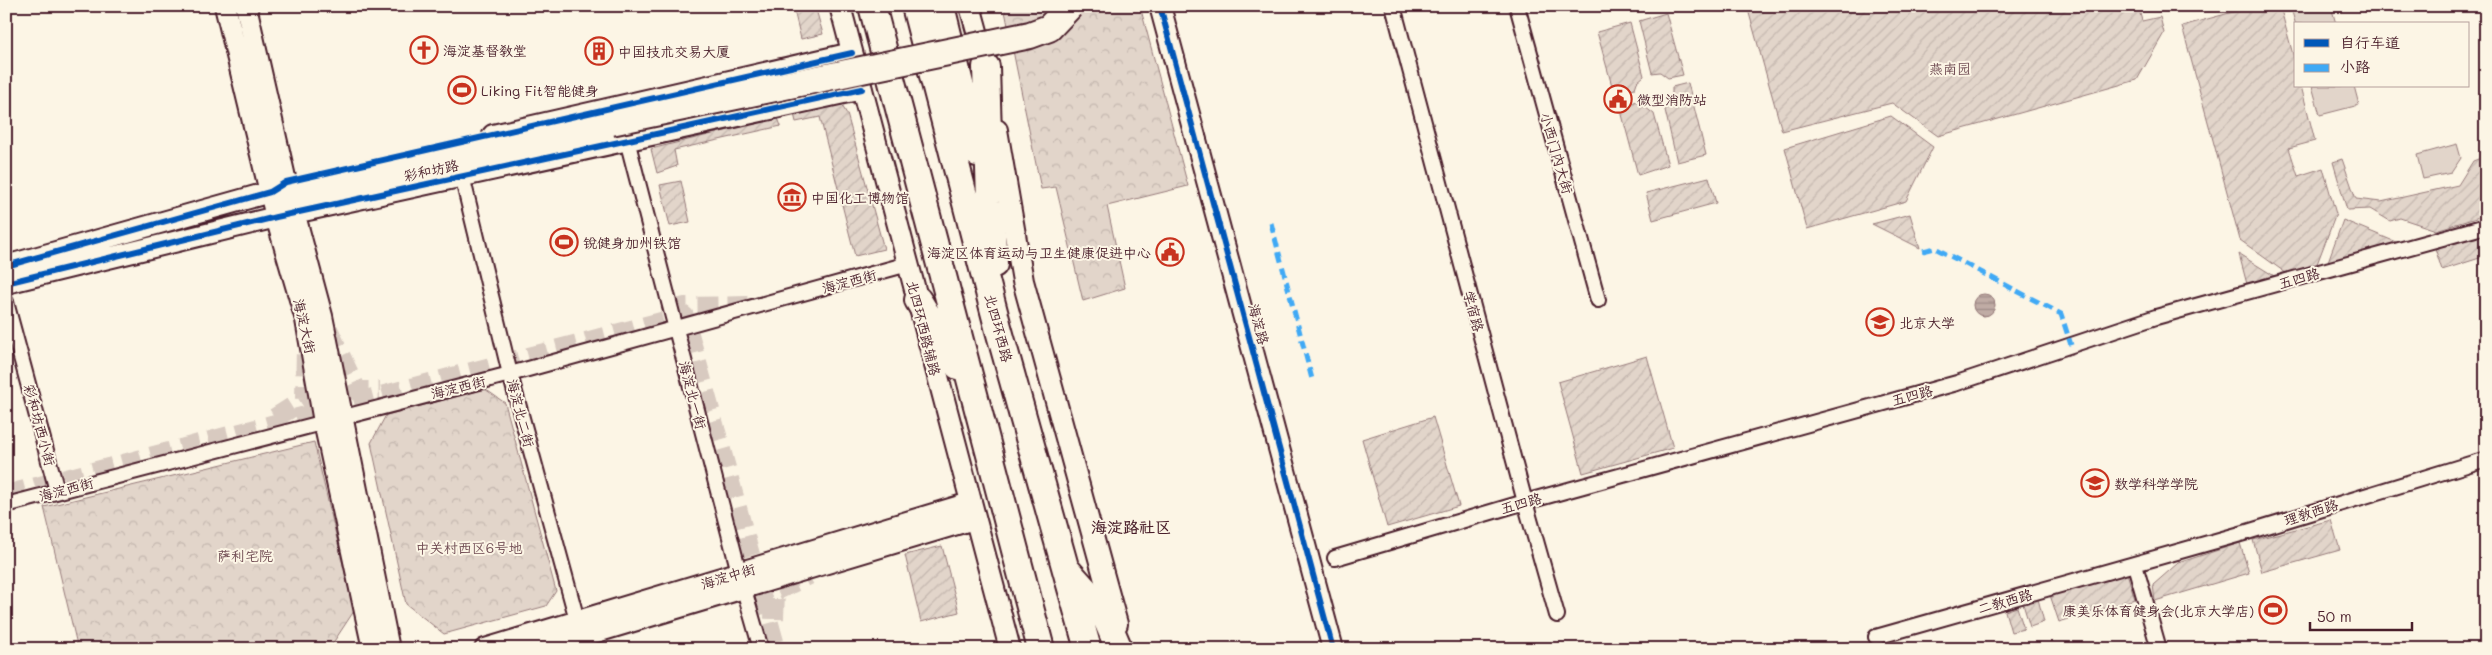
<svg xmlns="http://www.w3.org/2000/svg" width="2492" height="655" font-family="Mali,'LXGW WenKai TC',sans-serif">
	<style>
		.grass { fill: #e2d5ca; stroke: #967a7a }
		.park { fill: url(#park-crowns); stroke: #967a7a }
		.garden { fill: url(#garden-furrows); stroke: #967a7a }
		.water { fill: url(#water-rules); stroke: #917474 }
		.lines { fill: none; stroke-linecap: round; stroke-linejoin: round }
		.secondary-tunnel { stroke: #d8cac0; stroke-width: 20; stroke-dasharray: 20 10; stroke-linecap: butt }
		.street-casing { stroke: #4a1f2b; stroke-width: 18 }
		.secondary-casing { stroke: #4a1f2b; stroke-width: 24 }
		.highway-casing { stroke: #4a1f2b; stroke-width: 30 }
		.street { stroke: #fcf5e5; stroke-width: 14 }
		.secondary { stroke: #fcf5e5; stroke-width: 20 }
		.highway { stroke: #fcf5e5; stroke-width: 26 }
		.highway-bridge-casing { stroke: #4a1f2b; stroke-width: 30; stroke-linecap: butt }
		.highway-bridge { stroke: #fcf5e5; stroke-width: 26 }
		.quiet { stroke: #3fa9f5; stroke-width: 5; stroke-dasharray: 10 5; stroke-linecap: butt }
		.cycleway-casing { stroke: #fcf5e5; stroke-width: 9 }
		.cycleway { stroke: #0057b8; stroke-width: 6 }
		.labels { text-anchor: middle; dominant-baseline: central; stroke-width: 4; stroke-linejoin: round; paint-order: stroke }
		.poi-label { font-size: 14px; fill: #4a1f2b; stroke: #fcf5e5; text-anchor: start }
		.park-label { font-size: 14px; fill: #704c53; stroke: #fcf5e5 }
		.street-label { font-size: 14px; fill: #4a1f2b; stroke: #fcf5e5 }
		.quarter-label { font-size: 16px; font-weight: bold; fill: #4a1f2b; stroke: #fcf5e5 }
	</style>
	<defs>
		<pattern id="park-crowns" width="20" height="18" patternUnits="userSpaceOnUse" patternTransform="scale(1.25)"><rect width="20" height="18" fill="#e2d5ca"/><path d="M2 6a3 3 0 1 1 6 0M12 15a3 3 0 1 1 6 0" fill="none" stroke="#c3b6ae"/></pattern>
		<pattern id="garden-furrows" width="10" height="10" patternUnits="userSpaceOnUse" patternTransform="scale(1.25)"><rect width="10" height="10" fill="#e2d5ca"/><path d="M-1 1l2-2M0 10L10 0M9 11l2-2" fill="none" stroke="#c3b6ae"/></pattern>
		<pattern id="water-rules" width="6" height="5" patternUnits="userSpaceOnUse" patternTransform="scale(1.25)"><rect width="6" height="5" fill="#c0aca5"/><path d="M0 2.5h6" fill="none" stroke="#9e8b87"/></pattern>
	</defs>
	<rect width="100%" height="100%" fill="#fcf5e5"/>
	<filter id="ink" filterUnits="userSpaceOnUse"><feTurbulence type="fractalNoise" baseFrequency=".02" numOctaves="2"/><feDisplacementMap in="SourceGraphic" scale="10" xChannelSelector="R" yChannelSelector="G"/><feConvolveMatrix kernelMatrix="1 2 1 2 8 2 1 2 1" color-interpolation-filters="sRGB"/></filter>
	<g filter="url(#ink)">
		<path class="grass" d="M2296 6H2331L2336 24H2296V26L2291 8Z
			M2312 86H2354L2359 105 2320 115Z
			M2457 144 2461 158 2451 173 2423 179 2417 155Z"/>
		<path class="park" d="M1004 6H1140L1188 186 1107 206 1125 288 1083 301 1056 187 1041 189Z
			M485 389 505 403 556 591 546 606 444 634 406 604 371 443 386 415Z
			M314 442 354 611 329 649H78L44 507Z"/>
		<path class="garden" d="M793 6H815L823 34 801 39Z
			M1747 6H2138L2142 21 2160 17 2164 33 2137 80 1938 136 1892 103 1782 131Z
			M2255 6H2280L2296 66V86H2301L2315 141 2289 148 2298 176 2323 168 2336 214 2315 269 2290 276 2240 240 2182 26Z
			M1666 13 1683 75 1668 78 1660 72 1652 73 1639 21Z
			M1630 23 1644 76 1637 82 1635 88 1614 93 1597 32Z
			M1688 83 1706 155 1677 162 1665 110 1672 101V87Z
			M1637 101 1654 114 1668 165 1638 175 1620 107Z
			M841 104 847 114 884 249 855 256 820 117 796 122 794 114Z
			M1891 116 1933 147 1906 201 1807 229 1785 148Z
			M778 118 781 126 674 150 677 166 657 173 651 149Z
			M2486 156V215L2436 230 2400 218 2390 221 2370 209 2347 210 2333 162 2342 159 2356 199 2381 202 2458 185 2473 161Z
			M1709 177 1716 203 1653 220 1646 193Z
			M681 181 690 222 670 226 660 185Z
			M1910 214 1920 248 1872 224Z
			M2343 220 2403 245 2326 267Z
			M2486 234V256L2442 270 2435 248Z
			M2239 254 2279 279 2248 288Z
			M1647 356 1673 448 1583 473 1558 382Z
			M1433 417 1459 506 1387 527 1362 439Z
			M2331 520 2340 550 2262 572 2253 540Z
			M2240 543 2249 573 2155 601 2153 585 2178 563Z
			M942 546 959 612 921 622 905 555Z
			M2127 573 2135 599 2059 622 2050 595Z
			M2038 599 2044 622 2030 627 2023 604Z
			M2017 607 2024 629 2011 632 2005 611Z"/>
		<path class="water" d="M1973 305a11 11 0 1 1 22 0a11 11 0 1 1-22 0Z"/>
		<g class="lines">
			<path class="secondary-tunnel" d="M668 311 685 307 756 306
				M328 329 357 391H380
				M275 418 305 399 306 347
				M6 495 684 316 776 649
				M774 619 775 591 809 575"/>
			<g class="street-casing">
				<path id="street" d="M1393 6 1525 502 1557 615
					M1517 6 1598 300
					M627 140 739 572 761 649
					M462 176 510 374 585 649
					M6 302 57 491
					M6 505 510 374 908 264
					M1335 558 1525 502 1957 383 2156 317 2486 226
					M2135 565 2159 649
					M1876 637 2244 533 2486 459"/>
			</g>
			<g class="secondary-casing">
				<path id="secondary" d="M225 6 276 217 306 320 324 422 373 649
					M246 6 286 182 322 316 389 649
					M840 6 1010 649
					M970 6 984 57
					M1160 6 1333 649
					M997 130 1023 281 1117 624
					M493 135 852 53
					M6 266 270 192 283 185
					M6 283 276 217 862 89
					M485 649 970 503
					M540 649 974 519"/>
			</g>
			<g class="highway-casing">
				<path id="highway" d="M872 6 1041 649
					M915 6 998 327 1088 649
					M941 6 977 153
					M986 67 990 202 994 264
					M270 192 289 193 611 122
					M918 300 958 366
					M1068 571 1102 609 1119 649"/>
			</g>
			<use href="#street" class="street"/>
			<use href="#secondary" class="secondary"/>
			<use href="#highway" class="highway"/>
			<g class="highway-bridge-casing">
				<path id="highway-bridge" d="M611 122 1030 35 1049 28 1070 6"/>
			</g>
			<use href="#highway-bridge" class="highway-bridge"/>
			<path class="quiet" d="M1271 223 1312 379
				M1923 251 1935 248 2061 314 2071 345"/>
			<g class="cycleway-casing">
				<path id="cycleway" d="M1160 6 1333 649
					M6 266 270 192 286 182 852 53
					M6 283 276 217 862 89"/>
			</g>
			<use href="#cycleway" class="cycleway"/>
		</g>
	</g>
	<defs>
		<g id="church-ring" transform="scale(1.4375)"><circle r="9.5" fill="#fcf5e5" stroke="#c8321e" stroke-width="1.5"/><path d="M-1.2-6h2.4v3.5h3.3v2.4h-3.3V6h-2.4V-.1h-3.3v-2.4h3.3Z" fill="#c8321e"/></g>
		<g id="building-ring" transform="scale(1.4375)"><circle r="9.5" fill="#fcf5e5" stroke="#c8321e" stroke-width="1.5"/><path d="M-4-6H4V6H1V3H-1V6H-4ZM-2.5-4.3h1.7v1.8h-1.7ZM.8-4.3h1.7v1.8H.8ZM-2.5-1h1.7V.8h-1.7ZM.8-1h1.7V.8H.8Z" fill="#c8321e"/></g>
		<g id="stadium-ring" transform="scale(1.4375)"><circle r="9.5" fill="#fcf5e5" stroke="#c8321e" stroke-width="1.5"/><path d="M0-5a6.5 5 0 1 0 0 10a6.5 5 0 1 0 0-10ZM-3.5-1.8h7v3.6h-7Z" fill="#c8321e"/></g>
		<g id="civic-ring" transform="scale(1.4375)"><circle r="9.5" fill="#fcf5e5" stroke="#c8321e" stroke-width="1.5"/><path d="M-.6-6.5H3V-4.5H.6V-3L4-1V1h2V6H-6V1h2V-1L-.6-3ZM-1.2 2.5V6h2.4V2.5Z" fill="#c8321e"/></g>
		<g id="museum-ring" transform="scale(1.4375)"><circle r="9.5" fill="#fcf5e5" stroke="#c8321e" stroke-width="1.5"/><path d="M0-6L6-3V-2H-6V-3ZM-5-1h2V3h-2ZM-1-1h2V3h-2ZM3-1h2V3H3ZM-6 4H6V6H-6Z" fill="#c8321e"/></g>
		<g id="university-ring" transform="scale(1.4375)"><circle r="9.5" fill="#fcf5e5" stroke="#c8321e" stroke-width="1.5"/><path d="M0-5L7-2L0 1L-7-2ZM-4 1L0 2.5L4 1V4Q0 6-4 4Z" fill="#c8321e"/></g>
	</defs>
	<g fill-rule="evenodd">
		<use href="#church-ring" x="424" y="50"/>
		<use href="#building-ring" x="599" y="51"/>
		<use href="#stadium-ring" x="462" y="90"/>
		<use href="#civic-ring" x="1618" y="99"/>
		<use href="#museum-ring" x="792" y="197"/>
		<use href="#stadium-ring" x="564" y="242"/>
		<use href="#civic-ring" x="1170" y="252"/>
		<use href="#university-ring" x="1880" y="322"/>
		<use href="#university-ring" x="2095" y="483"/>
		<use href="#stadium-ring" x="2273" y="610"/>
	</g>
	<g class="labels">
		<g class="poi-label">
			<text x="443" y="50">海淀基督教堂</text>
			<text x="618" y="51">中国技术交易大厦</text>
			<text x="481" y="90">Liking Fit智能健身</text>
			<text x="1637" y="99">微型消防站</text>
			<text x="811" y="197">中国化工博物馆</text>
			<text x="583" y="242">锐健身加州铁馆</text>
			<text x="1151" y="252" text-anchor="end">海淀区体育运动与卫生健康促进中心</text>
			<text x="1899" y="322">北京大学</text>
			<text x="2114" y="483">数学科学学院</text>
			<text x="2254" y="610" text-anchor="end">康美乐体育健身会(北京大学店)</text>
		</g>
		<g class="park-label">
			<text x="1950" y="68">燕南园</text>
			<text x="469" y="547">中关村西区6号地</text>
			<text x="245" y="555">萨利宅院</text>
		</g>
		<g class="street-label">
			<text transform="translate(1557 153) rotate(74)">小西门内大街</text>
			<text transform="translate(431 170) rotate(-12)">彩和坊路</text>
			<text transform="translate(2299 278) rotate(-16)">五四路</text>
			<text transform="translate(849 281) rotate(-15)">海淀西街</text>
			<text transform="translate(1474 311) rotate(75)">学宿路</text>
			<text transform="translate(1259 324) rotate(75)">海淀路</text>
			<text transform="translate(305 326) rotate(77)">海淀大街</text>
			<text transform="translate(924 328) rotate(76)">北四环西路辅路</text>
			<text transform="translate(999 328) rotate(75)">北四环西路</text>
			<text transform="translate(458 387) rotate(-14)">海淀西街</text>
			<text transform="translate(693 395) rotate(75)">海淀北一街</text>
			<text transform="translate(1912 395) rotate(-15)">五四路</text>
			<text transform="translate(521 413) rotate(75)">海淀北二街</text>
			<text transform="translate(40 425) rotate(75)">彩和坊西小街</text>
			<text transform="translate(66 489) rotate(-15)">海淀西街</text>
			<text transform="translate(1521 503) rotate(-16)">五四路</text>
			<text transform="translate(2311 512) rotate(-18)">理教西路</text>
			<text transform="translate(728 576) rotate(-17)">海淀中街</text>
			<text transform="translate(2005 601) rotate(-16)">二教西路</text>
		</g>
		<g class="quarter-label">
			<text x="1131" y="526">海淀路社区</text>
		</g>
	</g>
	<rect width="2492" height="655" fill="none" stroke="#fcf5e5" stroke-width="25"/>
	<rect x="12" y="12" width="2467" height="630" fill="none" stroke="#4a1f2b" stroke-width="2" filter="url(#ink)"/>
	<rect x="2294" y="22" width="175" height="65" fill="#fcf5e5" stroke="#b59f9b"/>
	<rect x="2304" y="39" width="25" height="8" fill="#0057b8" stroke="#b59f9b"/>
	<text x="2340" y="48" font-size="15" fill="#4a1f2b">自行车道</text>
	<rect x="2304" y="64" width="25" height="8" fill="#3fa9f5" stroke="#b59f9b"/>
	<text x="2340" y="72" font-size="15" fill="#4a1f2b">小路</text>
	<path d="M2310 622v8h102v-8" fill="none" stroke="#4a1f2b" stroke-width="2.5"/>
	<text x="2317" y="622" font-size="15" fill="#4a1f2b" stroke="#fcf5e5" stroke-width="4" paint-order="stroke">50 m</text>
</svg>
